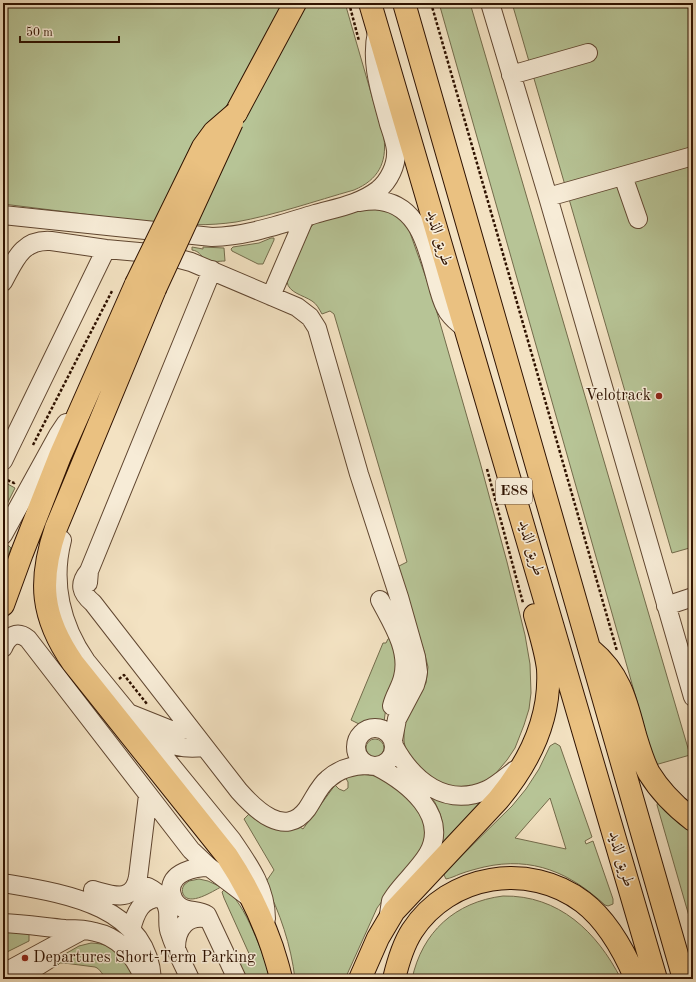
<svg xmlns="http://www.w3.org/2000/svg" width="696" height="982" font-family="'Old Standard TT',Amiri,serif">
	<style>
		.green { fill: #b7c496; stroke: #736b4b; fill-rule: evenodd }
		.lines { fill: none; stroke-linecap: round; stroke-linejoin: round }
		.minor-casing { stroke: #604630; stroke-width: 20 }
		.highway-casing { stroke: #2f1200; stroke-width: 24 }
		.path { stroke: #2f1200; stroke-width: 2.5; stroke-dasharray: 3 2; stroke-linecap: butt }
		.minor { stroke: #f7ecd7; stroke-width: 18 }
		.highway { stroke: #eac181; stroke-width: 22 }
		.highway-bridge-casing { stroke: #2f1200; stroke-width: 24; stroke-linecap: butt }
		.highway-bridge { stroke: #eac181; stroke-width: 22 }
		.poi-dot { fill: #8f2418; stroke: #f7ecd7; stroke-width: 1.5 }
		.labels { text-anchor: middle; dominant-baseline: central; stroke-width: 3; stroke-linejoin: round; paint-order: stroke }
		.shield { fill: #f7ecd7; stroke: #6b5340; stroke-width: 1 }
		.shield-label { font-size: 15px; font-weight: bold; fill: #2f1200 }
		.street-label { font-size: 16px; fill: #2f1200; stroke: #f7ecd7 }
		.poi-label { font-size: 16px; fill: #2f1200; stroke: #f7ecd7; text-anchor: end }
	</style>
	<rect width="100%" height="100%" fill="#f3e2c2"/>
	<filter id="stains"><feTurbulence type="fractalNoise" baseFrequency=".005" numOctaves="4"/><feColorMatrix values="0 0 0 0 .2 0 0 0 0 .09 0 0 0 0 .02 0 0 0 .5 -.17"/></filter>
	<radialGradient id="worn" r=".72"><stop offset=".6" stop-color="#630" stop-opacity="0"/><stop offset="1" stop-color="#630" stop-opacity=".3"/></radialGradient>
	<path class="green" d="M3 3H345L384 138C387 163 378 180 354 190 315 201 275 215 236 222 209 226 183 225 156 223L3 204Z
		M439 3H470L690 755 655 765Z
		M512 3H693V547L672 553Z
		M366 207 393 212 408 227 432 295 480 462 507 562 525 635 530 664 531 693 529 709 524 725 515 748 507 760 491 779 466 790 433 783 406 752 404 741V729L406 718 426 683 428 667 424 651 397 567 407 562 334 314 330 311 322 314C319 309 317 304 312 301 303 295 289 293 287 282L310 228 315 223Z
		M271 238H274V240L263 264H258L232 251 231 249 233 247 259 243Z
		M192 247 203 249V247L224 248 225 261C219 261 211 263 205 259 200 255 199 251 192 250Z
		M4 482 15 488 3 512V483Z
		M6 545 9 546 11 548 3 571V546Z
		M391 637 400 661 386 707 384 722 371 721 361 725 351 720 383 643H386L388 639Z
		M366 748a9 9 0 1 1 18 0a9 9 0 1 1-18 0Z
		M555 743 560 746 592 837 585 841 586 844 593 841 613 899V904L608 906 605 905C570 873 533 856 484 867 476 869 468 871 460 874 455 876 451 878 446 879L444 875V873L512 806 526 789 539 769 550 746ZM550 798 566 849 515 838Z
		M361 774 383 777 389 780 421 812 428 842 388 893 377 908 345 979H295C291 945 280 913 265 883L274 870 244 819 249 814C266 830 276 826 297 825L303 829 335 785 339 789 344 791 348 788V782L344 775Z
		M431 796 484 800 442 843C445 825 441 811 431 796Z
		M658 801 693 829V930L657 805Z
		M199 879 208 881 221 887C213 891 189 907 183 894 182 891 182 888 184 885L189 881Z
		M225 889C245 901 264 957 271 979H246L240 964 251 958 224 898 222 892Z
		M503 896C559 895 597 932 621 979H412C422 932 455 902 503 896Z
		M3 926 29 928V941L3 954Z
		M91 943C119 944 123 958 135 979H108C102 976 101 969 95 967L64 963H60L56 967 51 962 79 946Z"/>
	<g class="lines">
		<g class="minor-casing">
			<path id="minor" d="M490 3 548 197 693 697
				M511 75 588 53
				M623 176 638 219
				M548 197 693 156
				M359 202C366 201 374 200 381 201 423 207 429 257 439 290 441 297 444 306 448 312 453 319 459 324 466 329
				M3 215 212 237C248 236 281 224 315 214 336 208 360 204 378 190 389 181 397 165 396 150 395 141 392 133 389 124 381 93 370 64 377 32
				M3 282C15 260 22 239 51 241L106 249 161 254 191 262 297 307 310 317 317 328 359 474 399 597 416 657 418 672 417 678 415 685 397 719 393 740
				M271 296 305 217
				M3 461 106 249
				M3 535 58 435 66 423
				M62 540C51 583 61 625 86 661L232 840C249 865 266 888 266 919
				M89 571C78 584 81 593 93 603L239 791C255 809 285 839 307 809 314 799 319 786 328 779 339 769 353 765 368 765
				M88 583 89 571 212 270
				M380 600C392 623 410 650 403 677 401 687 394 696 392 706
				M666 606 693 597
				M3 648C8 636 17 630 28 639L191 850 209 867 250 898
				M131 714 171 730 190 728
				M356 747a19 19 0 1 1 38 0a19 19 0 1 1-38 0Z
				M147 733C170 744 178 750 204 747
				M394 746C413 781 446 808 487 790 497 785 506 777 515 770
				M376 766C407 782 450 815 428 854 419 869 405 881 395 895L391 901 389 914
				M209 867C195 867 170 872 171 891 172 897 174 902 178 905 186 913 198 909 207 915L237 979
				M3 883C61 893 147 904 152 979
				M137 884C150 886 166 896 168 911 169 919 167 926 170 933 175 949 183 964 190 979
				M93 890C112 895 133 904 138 877L148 795
				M3 923C24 924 44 927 65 929 75 929 85 929 95 932 120 937 135 957 144 979
				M131 930C135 914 141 897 161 898
				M176 948C176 928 188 913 209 919
				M4 977 5 974 11 969 83 930
				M29 978 33 969 49 959"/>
		</g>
		<g class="highway-casing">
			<path id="highway" d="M370 3 656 979
				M404 3 684 979
				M236 113 295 3
				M155 289 56 528C38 581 41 617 73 663L227 856C247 886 260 913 272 947 275 957 279 968 281 979
				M3 605 22 553 60 456 136 284
				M591 650C620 674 626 701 635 735 639 748 643 762 649 773 660 791 676 807 693 820
				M360 979 378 938 394 911 498 800C529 763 551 719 548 669 546 651 540 633 535 615
				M394 979C398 962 403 945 412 931 449 874 529 861 583 902 608 921 624 951 636 979"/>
		</g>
		<path class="path" d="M349 3 359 41
			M431 3 617 651
			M33 445 112 291
			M487 469 523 603
			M3 478 14 483 15 482
			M119 679 124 675 147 704"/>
		<use href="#minor" class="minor"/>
		<use href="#highway" class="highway"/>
		<g class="highway-bridge-casing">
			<path id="highway-bridge" d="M136 284 203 147 214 132 236 113
				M155 289 232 122"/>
		</g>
		<use href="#highway-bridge" class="highway-bridge"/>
	</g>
	<g class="poi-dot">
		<circle cx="659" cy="396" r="4"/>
		<circle cx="25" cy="958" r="4"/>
	</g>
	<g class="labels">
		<rect class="shield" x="496" y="478" width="36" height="26" rx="3"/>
		<g class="shield-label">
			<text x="514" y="491">E88</text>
		</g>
		<g class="street-label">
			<text transform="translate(439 238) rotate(74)">طريق الذيد</text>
			<text transform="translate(531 548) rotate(74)">طريق الذيد</text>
			<text transform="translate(621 859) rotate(74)">طريق الذيد</text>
		</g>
		<g class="poi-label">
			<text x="651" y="396">Velotrack</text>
			<text x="33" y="958" text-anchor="start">Departures Short-Term Parking</text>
		</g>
	</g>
	<rect width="696" height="982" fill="none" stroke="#f3e2c2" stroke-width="16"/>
	<rect x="4" y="4" width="688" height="974" fill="none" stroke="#2f1200" stroke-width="2"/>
	<rect x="8" y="8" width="680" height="966" fill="none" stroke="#2f1200"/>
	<path d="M20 36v6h99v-6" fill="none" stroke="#2f1200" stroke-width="2"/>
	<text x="26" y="36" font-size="12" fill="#2f1200" stroke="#f7ecd7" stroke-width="3" paint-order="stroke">50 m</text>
	<rect width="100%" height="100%" filter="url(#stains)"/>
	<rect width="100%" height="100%" fill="url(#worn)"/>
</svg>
